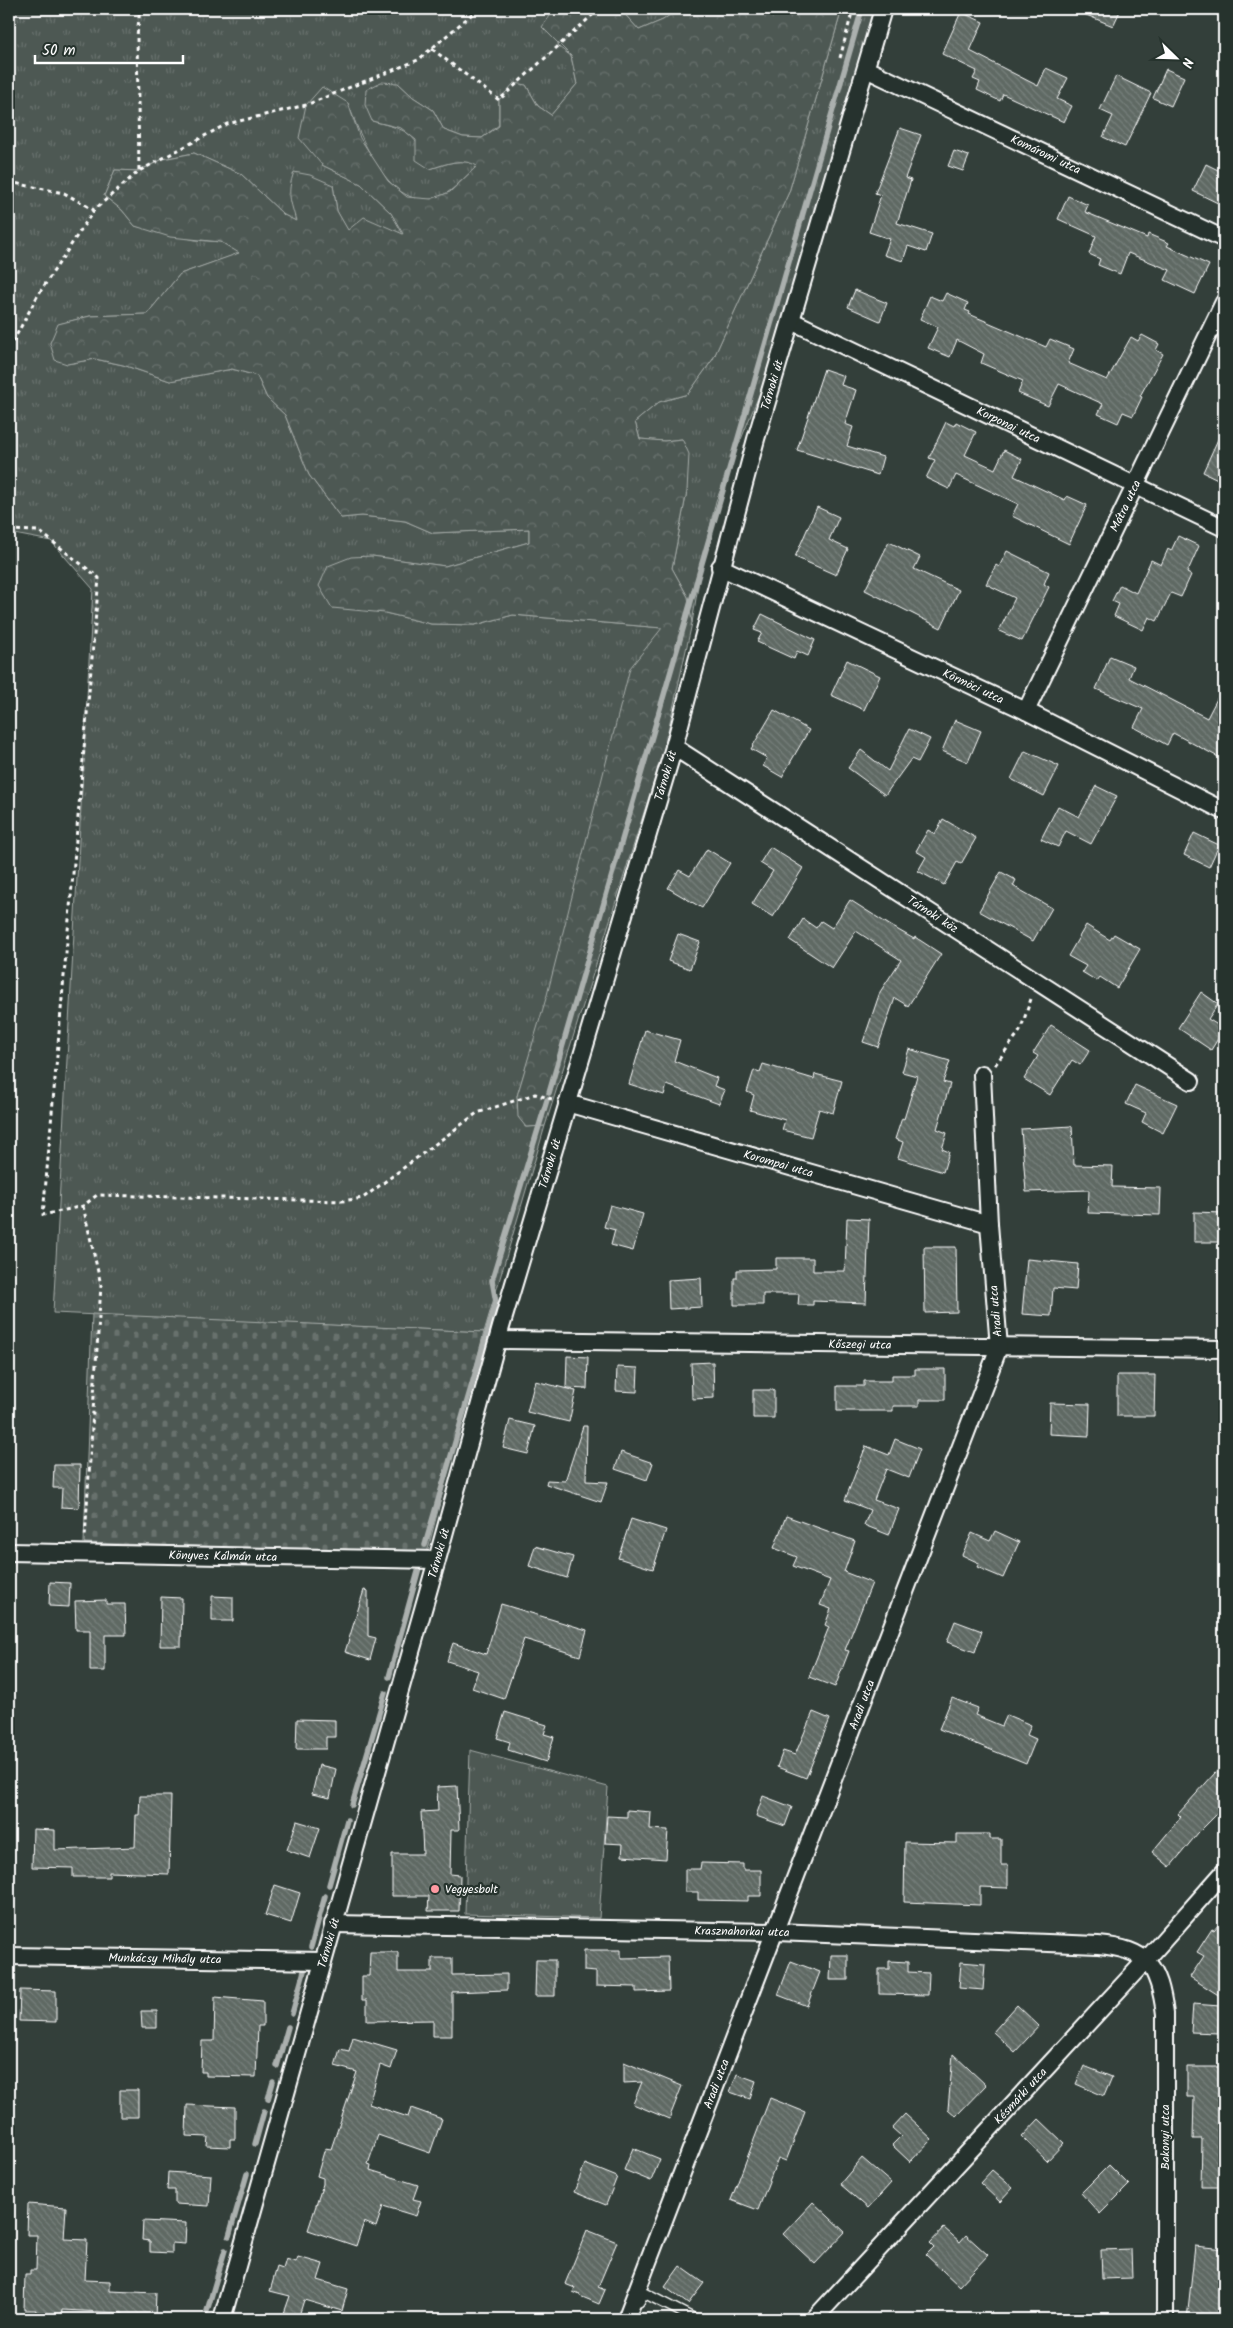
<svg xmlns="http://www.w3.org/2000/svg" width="1233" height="2328" font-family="Kalam,sans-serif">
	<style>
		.grass { fill: url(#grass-tufts); stroke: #a6aca9 }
		.forest { fill: url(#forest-crowns); stroke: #a6aca9 }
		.cemetery { fill: url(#cemetery-stones); stroke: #a6aca9 }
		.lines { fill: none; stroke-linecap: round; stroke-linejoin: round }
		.stream { stroke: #abb0ae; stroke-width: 5.5 }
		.building { fill: url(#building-back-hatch); stroke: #fff }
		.service-casing { stroke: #fff; stroke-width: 12 }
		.minor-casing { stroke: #fff; stroke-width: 20 }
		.path { stroke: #fff; stroke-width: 3; stroke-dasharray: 4 4; stroke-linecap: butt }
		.service { stroke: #26332d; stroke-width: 9 }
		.minor { stroke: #26332d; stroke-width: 16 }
		.poi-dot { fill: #ff9aa2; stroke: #26332d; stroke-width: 2 }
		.labels { text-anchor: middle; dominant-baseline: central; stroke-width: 4.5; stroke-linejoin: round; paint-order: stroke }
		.street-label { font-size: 12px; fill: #fff; stroke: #26332d }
		.poi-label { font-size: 12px; fill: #fff; stroke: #26332d; text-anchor: start }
	</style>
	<defs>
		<pattern id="grass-tufts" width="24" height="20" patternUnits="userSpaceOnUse" patternTransform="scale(1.25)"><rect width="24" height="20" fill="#4d5853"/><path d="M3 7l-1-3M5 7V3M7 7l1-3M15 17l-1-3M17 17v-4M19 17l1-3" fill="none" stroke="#68716d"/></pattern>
		<pattern id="forest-crowns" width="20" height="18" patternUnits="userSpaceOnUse" patternTransform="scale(1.25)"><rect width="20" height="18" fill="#4d5853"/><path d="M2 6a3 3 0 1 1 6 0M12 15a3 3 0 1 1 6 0" fill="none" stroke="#68716d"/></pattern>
		<pattern id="cemetery-stones" width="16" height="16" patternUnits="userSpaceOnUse" patternTransform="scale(1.25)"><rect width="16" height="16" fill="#4d5853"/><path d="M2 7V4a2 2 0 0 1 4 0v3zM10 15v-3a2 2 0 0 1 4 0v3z" fill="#68716d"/></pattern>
		<pattern id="building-back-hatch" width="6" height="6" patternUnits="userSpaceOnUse" patternTransform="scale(1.25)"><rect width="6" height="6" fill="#5f6964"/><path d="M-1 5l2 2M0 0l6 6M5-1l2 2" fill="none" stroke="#77807b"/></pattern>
	</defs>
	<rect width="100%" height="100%" fill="#333f3a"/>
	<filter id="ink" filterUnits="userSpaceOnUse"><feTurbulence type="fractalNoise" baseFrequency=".02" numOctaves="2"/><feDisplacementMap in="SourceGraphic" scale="10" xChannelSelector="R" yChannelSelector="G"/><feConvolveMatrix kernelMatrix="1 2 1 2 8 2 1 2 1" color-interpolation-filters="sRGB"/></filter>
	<g filter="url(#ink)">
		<path class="grass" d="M9 9H555L550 13 559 47 571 56 577 84 551 115 538 106 526 85 499 100V125L482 138 463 137 444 130 433 110 413 97 398 83 372 121C412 131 413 132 430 169 446 164 462 157 478 166 463 177 451 196 432 199 387 207 360 136 348 103L322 165 361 184 391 213 404 234 348 231 337 211 333 185 297 222 284 215 241 174 194 153 163 159 139 171 115 170 104 196 122 210 135 226 195 240 221 242 240 253 180 274 147 314 90 316 59 324 50 343 67 364 95 359 123 365 170 381 232 369 257 376 267 398 285 415 309 475 341 518 362 516 405 521 433 533 529 529V542L445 566 372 556 385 613 431 624 475 625 513 615 662 628 517 1096 525 1127 545 1126 484 1332 53 1313 93 589 51 541 9 533Z
			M620 9H678L663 20 639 30Z
			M842 9H883L772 363 716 501 702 562 692 623 688 597 672 568 687 491 682 439 664 441 640 439 635 422 659 402 688 394 713 359 789 192Z
			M470 1750 608 1787 599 1918 465 1914Z"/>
		<path class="forest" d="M555 9H620L639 30 663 20 678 9H842L789 192 713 359 688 394 659 402 635 422 640 439 664 441 682 439 689 454 687 491 672 568 688 597 692 623 664 749 545 1126 526 1127 518 1117 517 1096 547 995 630 668 662 628 513 615 475 625 431 624 385 613 332 608 319 586 328 566 351 557 372 556 445 566 529 542V529L433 533 405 521 362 516 341 518 309 475 285 415 267 398 257 376 232 369 170 381 123 365 95 359 67 364 55 360 50 343 58 324 90 316 147 314 180 274 239 253 221 242 170 237 135 226 122 210 104 196 115 170 139 171 163 159 194 153 241 174 284 215 296 221C291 201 286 194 294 172L310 175 333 185 337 211 348 230 364 217 403 234 391 213 361 184 322 165 299 138 306 105 322 87 348 103 360 138 388 181 407 197 431 199 450 192 477 166C462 157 446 164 430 169L416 160V140L401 128 372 121 365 105 366 90 381 82 398 83 413 97 433 110 444 130 463 137 482 138 499 126V100L514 83 526 85 538 106 551 115 577 84 571 56 542 27Z"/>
		<path class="cemetery" d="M92 1314 484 1332 427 1553 84 1543Z"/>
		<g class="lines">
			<path class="stream" d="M549 1093 862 9
				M425 1545 496 1302 492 1280 547 1100
				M389 1677 419 1568
				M352 1805 385 1693
				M329 1885 347 1820
				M311 1947 325 1896
				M292 2014 304 1971
				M277 2066 288 2027
				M268 2099 273 2082
				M255 2144 264 2111
				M229 2236 247 2174
				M207 2311 225 2250"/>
		</g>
		<path class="building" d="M1072 9H1121L1113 26Z
			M961 12 983 22 970 51 1038 86 1046 68 1068 78 1057 99 1072 106 1064 122 1003 94 1000 101 977 90 980 82 973 79 977 71 942 54Z
			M1166 69 1184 77 1171 106 1153 98Z
			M1116 76 1151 93 1125 147 1103 137 1113 116 1100 110Z
			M900 128 921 135 905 178 911 180 897 223 932 234 926 252 908 246 903 261 884 255 890 239 869 232 881 195 875 193Z
			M954 151 969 156 963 171 948 166Z
			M1206 164 1224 173V206L1193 191Z
			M1068 196 1088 205 1085 212 1147 238 1148 234 1169 243 1167 246 1209 265 1195 294 1165 280 1170 270 1128 253 1120 274 1098 265 1100 259 1089 254 1096 236 1058 219Z
			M855 290 887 303 880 321 848 307Z
			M946 293 968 303 965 310 970 312 969 314 1046 347 1050 339 1074 349 1068 363 1107 380 1131 337 1138 341 1142 335 1159 344 1156 350 1163 354 1140 396 1142 397 1133 416 1123 412 1118 423 1098 414 1103 404 1059 384 1048 406 1018 393 1023 381 981 363 984 354 957 340 950 357 928 348 938 327 920 319 930 296 942 301Z
			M824 369 844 376 841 385 856 390 845 424 853 427 847 446 883 457 878 475 797 450Z
			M946 422 954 426 956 422 976 432 965 455 995 469 1004 450 1022 459 1014 476 1065 500 1067 496 1087 505 1069 544 1012 516 1018 504 956 475 949 489 926 478 935 460 929 458Z
			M1224 426V482L1203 472Z
			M817 507 839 517 829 540 848 549 836 575 795 557Z
			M1178 536 1199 546 1187 573 1191 575 1181 597 1171 593 1157 621 1149 617 1143 630 1114 616 1119 604 1112 601 1120 585 1136 593 1151 560 1161 565 1168 549 1171 551Z
			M889 542 920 557 914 569 959 590 941 628 865 590Z
			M1007 551 1049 572 1044 584 1049 587 1022 641 999 631 1015 598 986 584 996 565 999 567Z
			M762 614 815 640 808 656 797 651 794 659 757 642 762 633 754 630Z
			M1110 656 1134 666 1129 678 1207 718 1224 685V760L1173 733 1167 745 1134 727 1143 709 1096 689Z
			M847 660 880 676 864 710 831 695Z
			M774 710 809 730 782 777 763 766 767 758 751 749Z
			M955 720 981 731 968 762 942 751Z
			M909 729 930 739 918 762 911 759 885 795 848 768 861 750 888 771Z
			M1025 751 1059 766 1044 796 1011 779Z
			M1096 786 1117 796 1091 844 1066 831 1058 847 1041 839 1058 806 1079 817Z
			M943 819 976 838 961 864 957 862 944 885 918 871 926 857 916 851 928 830 935 834Z
			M1194 833 1219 845 1209 867 1184 855Z
			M770 847 803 868 773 917 752 904 773 871 760 863Z
			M707 849 730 863 702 908 668 888 679 870 690 876Z
			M1001 872 1016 880 1013 886 1052 908 1033 941 979 911Z
			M850 900 891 926 914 939 915 937 941 954 908 1006 895 998 878 1047 863 1042 880 992 901 960 856 931 832 968 790 940 803 919 816 928 821 921 832 928Z
			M1086 925 1110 940 1114 934 1140 949 1117 988 1100 977 1097 981 1082 972 1086 966 1068 956Z
			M678 934 700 942 690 969 668 961Z
			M1201 992 1218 1004 1208 1019 1224 1029 1211 1050 1178 1028Z
			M1051 1025 1090 1050 1080 1065 1072 1060 1050 1095 1024 1079 1038 1056 1033 1053Z
			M645 1030 680 1040 674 1061 717 1078 714 1086 725 1090 719 1104 667 1085 664 1095 629 1084Z
			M909 1049 950 1061 943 1082 950 1084 937 1129 947 1133 942 1149 949 1152 943 1172 898 1158 903 1142 895 1139 902 1118 904 1119 917 1076 902 1072Z
			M763 1064 814 1079 815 1074 842 1081 833 1113 819 1109 811 1137 782 1130 785 1120 750 1110 754 1095 747 1092 754 1070 760 1072Z
			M1135 1085 1177 1104 1163 1133 1142 1122 1146 1113 1126 1104Z
			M1072 1126 1074 1165 1113 1166 1112 1187 1161 1188 1160 1215 1088 1213 1089 1190 1026 1192 1021 1129Z
			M610 1205 643 1214 633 1251 611 1245 615 1230 604 1227Z
			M1194 1212 1224 1213V1242H1194Z
			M847 1218 869 1219 866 1303 813 1301V1305H798L799 1294H763V1305H734V1278H737V1270L776 1269V1258H813V1271H845Z
			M924 1247H956L957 1312 925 1313Z
			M1027 1259 1078 1264 1076 1290 1053 1288 1051 1316 1022 1314Z
			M701 1278 702 1307 669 1309 668 1280Z
			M567 1356 588 1357 587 1389 566 1388Z
			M713 1362 714 1398 692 1399 691 1363Z
			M617 1367 638 1368 637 1392 616 1391Z
			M915 1369H945V1400H919V1406H893V1411H837V1386H864V1381H892V1375H915Z
			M1117 1375H1155L1154 1416H1117Z
			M535 1381 576 1391 569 1422 527 1412Z
			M753 1390H774V1418H753Z
			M1050 1403 1090 1404 1089 1436 1049 1434Z
			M510 1420 535 1426 528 1454 503 1448Z
			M583 1426H587L586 1481 608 1482 601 1502 546 1484 547 1480 565 1481Z
			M895 1439 920 1449 909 1478 886 1469 874 1500 899 1509 889 1535 864 1525 870 1510 845 1500 866 1446 889 1455Z
			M621 1452 653 1463 647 1480 615 1469Z
			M54 1465H80L79 1508 61 1507 62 1488H53Z
			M786 1516 855 1541 844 1572 872 1583 845 1650 849 1651 835 1687 809 1677 829 1627 825 1625 831 1609 820 1605 830 1580 793 1566 797 1557 774 1548Z
			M631 1519 666 1530 653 1569 618 1558Z
			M995 1531 1019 1542 1003 1578 977 1567 979 1563 962 1555 972 1533 990 1541Z
			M535 1546 573 1557 567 1578 529 1566Z
			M50 1582 70 1583 69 1607 49 1606Z
			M364 1590 368 1591V1636L376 1638 370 1660 345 1652Z
			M212 1596 233 1597V1621H212Z
			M161 1597 182 1598 181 1646H160Z
			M106 1600V1604H125L126 1635H105V1671H90V1630H76L75 1601Z
			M501 1604 587 1630 580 1656 524 1639 504 1699 472 1688 478 1671 447 1661 453 1643 486 1654Z
			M955 1621 982 1631 975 1652 947 1642Z
			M952 1698 978 1708 975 1715 1002 1726 1007 1715 1031 1725 1027 1735 1036 1739 1026 1764 939 1729Z
			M505 1712 547 1725 544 1734 554 1737 546 1762 508 1750 510 1742 497 1738Z
			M813 1712 830 1719 806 1778 777 1767 783 1751 795 1755Z
			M297 1719 335 1720V1737H326V1749H296Z
			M1224 1763V1807L1198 1833 1170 1867 1152 1852 1181 1817 1178 1814Z
			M319 1765 336 1769 330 1798 312 1794Z
			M457 1786 459 1830H451L450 1874 460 1875 459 1911H428L429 1896H392V1854H423L421 1812 438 1811 437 1787Z
			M140 1796H171L169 1874 109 1872V1877H73V1868L32 1867 33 1829 55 1830V1850L135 1847 136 1815H139Z
			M763 1796 792 1807 785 1826 756 1816Z
			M627 1810 651 1812 650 1829 668 1830 666 1859 622 1856 623 1844 605 1843 607 1816 627 1817Z
			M297 1821 320 1828 310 1858 287 1850Z
			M957 1834H990V1839H1001V1865H1008V1888L980 1887V1905L904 1902 905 1842 957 1843Z
			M701 1863 743 1864V1870H761V1896H748V1901L698 1900V1892H685V1869H700Z
			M275 1885 300 1893 291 1923 265 1915Z
			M1224 1918V1983L1221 1981 1220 1996 1190 1977 1204 1956 1197 1952 1212 1929 1214 1930Z
			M584 1950H621V1958L668 1957 669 1991 636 1992V1987L596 1986V1972L584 1971Z
			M370 1952H398V1972H432V1958H452V1975L507 1974V1990L452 1992V2036H433V2020L367 2021V2000H362V1976H369Z
			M831 1955H848V1980H830Z
			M536 1960H555V1996H535Z
			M791 1961 820 1972 807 2006 778 1995Z
			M889 1961 908 1962V1972L929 1973 928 1995 879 1994V1969H889Z
			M961 1962 985 1964 983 1990 959 1988Z
			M20 1990 56 1991V2022L19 2021Z
			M215 1997 263 2001V2026H258L256 2077 206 2076V2072H201L202 2041H214Z
			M1193 2004 1220 2006 1218 2033 1191 2032Z
			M1017 2005 1039 2026 1015 2052 993 2032Z
			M141 2011H157V2028H142Z
			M353 2037 397 2050 391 2069 380 2065 369 2104 408 2117 411 2108 442 2119 430 2153 378 2135 368 2164 371 2165 370 2170 418 2185 413 2199 421 2201 416 2216 383 2206 376 2227 364 2222 356 2246 308 2230 323 2184V2178L317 2176 325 2148 331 2149 357 2072 335 2066 340 2049 349 2051Z
			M953 2054 986 2085 956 2116 948 2109Z
			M624 2062 682 2086 669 2119 633 2104 642 2082 624 2083Z
			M1084 2066 1112 2077 1104 2096 1076 2084Z
			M1187 2067H1221V2110H1224V2187H1201L1202 2139H1193L1194 2097H1187Z
			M737 2074 756 2081 750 2099 730 2092Z
			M120 2090H138V2117H120Z
			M770 2098 805 2112 786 2161 778 2158 758 2210 731 2200Z
			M187 2105 235 2107V2139H230V2147L207 2146 208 2137 186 2136Z
			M905 2114 932 2139 910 2162 892 2145 901 2136 892 2128Z
			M1039 2119 1064 2143 1047 2161 1022 2137Z
			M633 2148 660 2159 651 2181 624 2170Z
			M862 2158 891 2183 868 2208 840 2184Z
			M585 2164 617 2177 606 2205 574 2192Z
			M1109 2165 1129 2185 1100 2214 1081 2193Z
			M992 2170 1013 2188 1000 2202 980 2183Z
			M168 2172 211 2175 209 2206 175 2204V2190H167Z
			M813 2202 845 2232 815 2264 783 2234Z
			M28 2204 66 2207 64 2239 87 2240 85 2280 110 2281V2291L156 2293 155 2319H122V2313L62 2310 61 2319H35L36 2310H24L25 2275H30V2270H36L37 2235H27Z
			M143 2221 186 2223 185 2244 172 2243V2253L150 2252V2241L142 2240Z
			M944 2228 960 2242 966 2235 988 2255 959 2286 926 2255 934 2247 930 2243Z
			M587 2230 617 2242 598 2287 605 2290 599 2304 580 2296V2295L573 2292 575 2288 565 2284Z
			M1195 2246 1224 2249V2316H1217V2319H1187Z
			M1131 2249 1132 2278 1102 2279 1101 2250Z
			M298 2257 323 2264 318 2280 348 2289 342 2311 304 2300 298 2319H282L290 2296 270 2291 277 2267 283 2269 286 2259 296 2262Z
			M680 2266 704 2283 688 2304 665 2287Z"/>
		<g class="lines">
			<g class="service-casing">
				<path id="service" d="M639 2302 644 2293 695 2319"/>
			</g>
			<g class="minor-casing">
				<g id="minor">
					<path id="s1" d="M866 69 1224 239"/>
					<path id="s2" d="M792 321 1224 528"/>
					<path id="s3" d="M720 567 1026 711 1224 811"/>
					<path id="s4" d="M1026 711 1224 302"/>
					<path id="s5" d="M674 747 1191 1081"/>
					<path id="s6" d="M567 1103 989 1224"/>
					<path id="s7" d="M498 1340 1224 1349"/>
					<path id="s8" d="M9 1552 437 1560"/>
					<path id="s9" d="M333 1924 776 1932 1098 1945C1148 1949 1159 1966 1165 2014V2319"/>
					<path id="s10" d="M9 1956 323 1961"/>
					<path id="s11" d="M222 2319 437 1560 501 1327 674 747 756 439 883 9"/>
					<path id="s12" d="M626 2319 999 1347 989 1224 982 1074"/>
					<path id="s13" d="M814 2319 1146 1960 1224 1872"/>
				</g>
			</g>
			<path class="path" d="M432 49 499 100 599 9
				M840 58 853 9
				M139 170 137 36 140 9
				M9 182 64 193 94 210
				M9 349 38 295 94 210 139 171 227 124 306 105 418 60 478 9
				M9 530 39 531 99 578 43 1215 83 1206 97 1195 342 1201 363 1198 477 1113 535 1094 552 1099
				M995 1065 1020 1031 1031 999
				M83 1206 101 1285 85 1538"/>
			<use href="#service" class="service"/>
			<use href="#minor" class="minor"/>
		</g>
	</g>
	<circle class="poi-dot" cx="435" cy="1889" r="5"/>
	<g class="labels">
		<g class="street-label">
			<text stroke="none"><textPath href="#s1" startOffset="199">Komáromi utca</textPath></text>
			<text stroke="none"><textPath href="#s11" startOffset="2011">Tárnoki út</textPath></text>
			<text stroke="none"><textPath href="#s2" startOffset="240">Korponai utca</textPath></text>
			<text stroke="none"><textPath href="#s4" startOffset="228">Mátra utca</textPath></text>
			<text stroke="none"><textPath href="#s3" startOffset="280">Körmöci utca</textPath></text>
			<text stroke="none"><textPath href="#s11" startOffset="1606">Tárnoki út</textPath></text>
			<text stroke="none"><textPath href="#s5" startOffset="308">Tárnoki köz</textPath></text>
			<text stroke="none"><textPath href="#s11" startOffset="1201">Tárnoki út</textPath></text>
			<text stroke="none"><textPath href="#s6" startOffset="220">Korompai utca</textPath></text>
			<text transform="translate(996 1311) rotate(-95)">Aradi utca</text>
			<text stroke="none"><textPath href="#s7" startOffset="362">Kőszegi utca</textPath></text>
			<text stroke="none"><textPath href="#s11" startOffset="796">Tárnoki út</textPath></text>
			<text stroke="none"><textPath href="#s8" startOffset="214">Könyves Kálmán utca</textPath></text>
			<text stroke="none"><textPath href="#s12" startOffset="658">Aradi utca</textPath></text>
			<text stroke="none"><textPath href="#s9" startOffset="409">Krasznahorkai utca</textPath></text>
			<text stroke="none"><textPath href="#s11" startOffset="391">Tárnoki út</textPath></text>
			<text stroke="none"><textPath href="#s10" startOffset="156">Munkácsy Mihály utca</textPath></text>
			<text stroke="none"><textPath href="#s12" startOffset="252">Aradi utca</textPath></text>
			<text stroke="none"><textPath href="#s13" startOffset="304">Késmárki utca</textPath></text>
			<text transform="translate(1165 2137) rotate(-90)">Bakonyi utca</text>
		</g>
		<g class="poi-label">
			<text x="445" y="1889">Vegyesbolt</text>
		</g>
	</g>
	<rect width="1233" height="2328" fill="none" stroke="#26332d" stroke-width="30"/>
	<rect x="15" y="15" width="1203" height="2298" fill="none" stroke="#fff" stroke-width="2" filter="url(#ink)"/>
	<g transform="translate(1176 58) rotate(113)" stroke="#26332d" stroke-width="4" paint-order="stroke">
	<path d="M0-4L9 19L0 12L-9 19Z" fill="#ffffff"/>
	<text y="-8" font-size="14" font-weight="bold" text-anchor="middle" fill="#ffffff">N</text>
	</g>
	<path d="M35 55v8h148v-8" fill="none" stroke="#ffffff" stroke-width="2.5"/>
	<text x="42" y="55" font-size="15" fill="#ffffff" stroke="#26332d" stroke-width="4" paint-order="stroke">50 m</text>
</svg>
